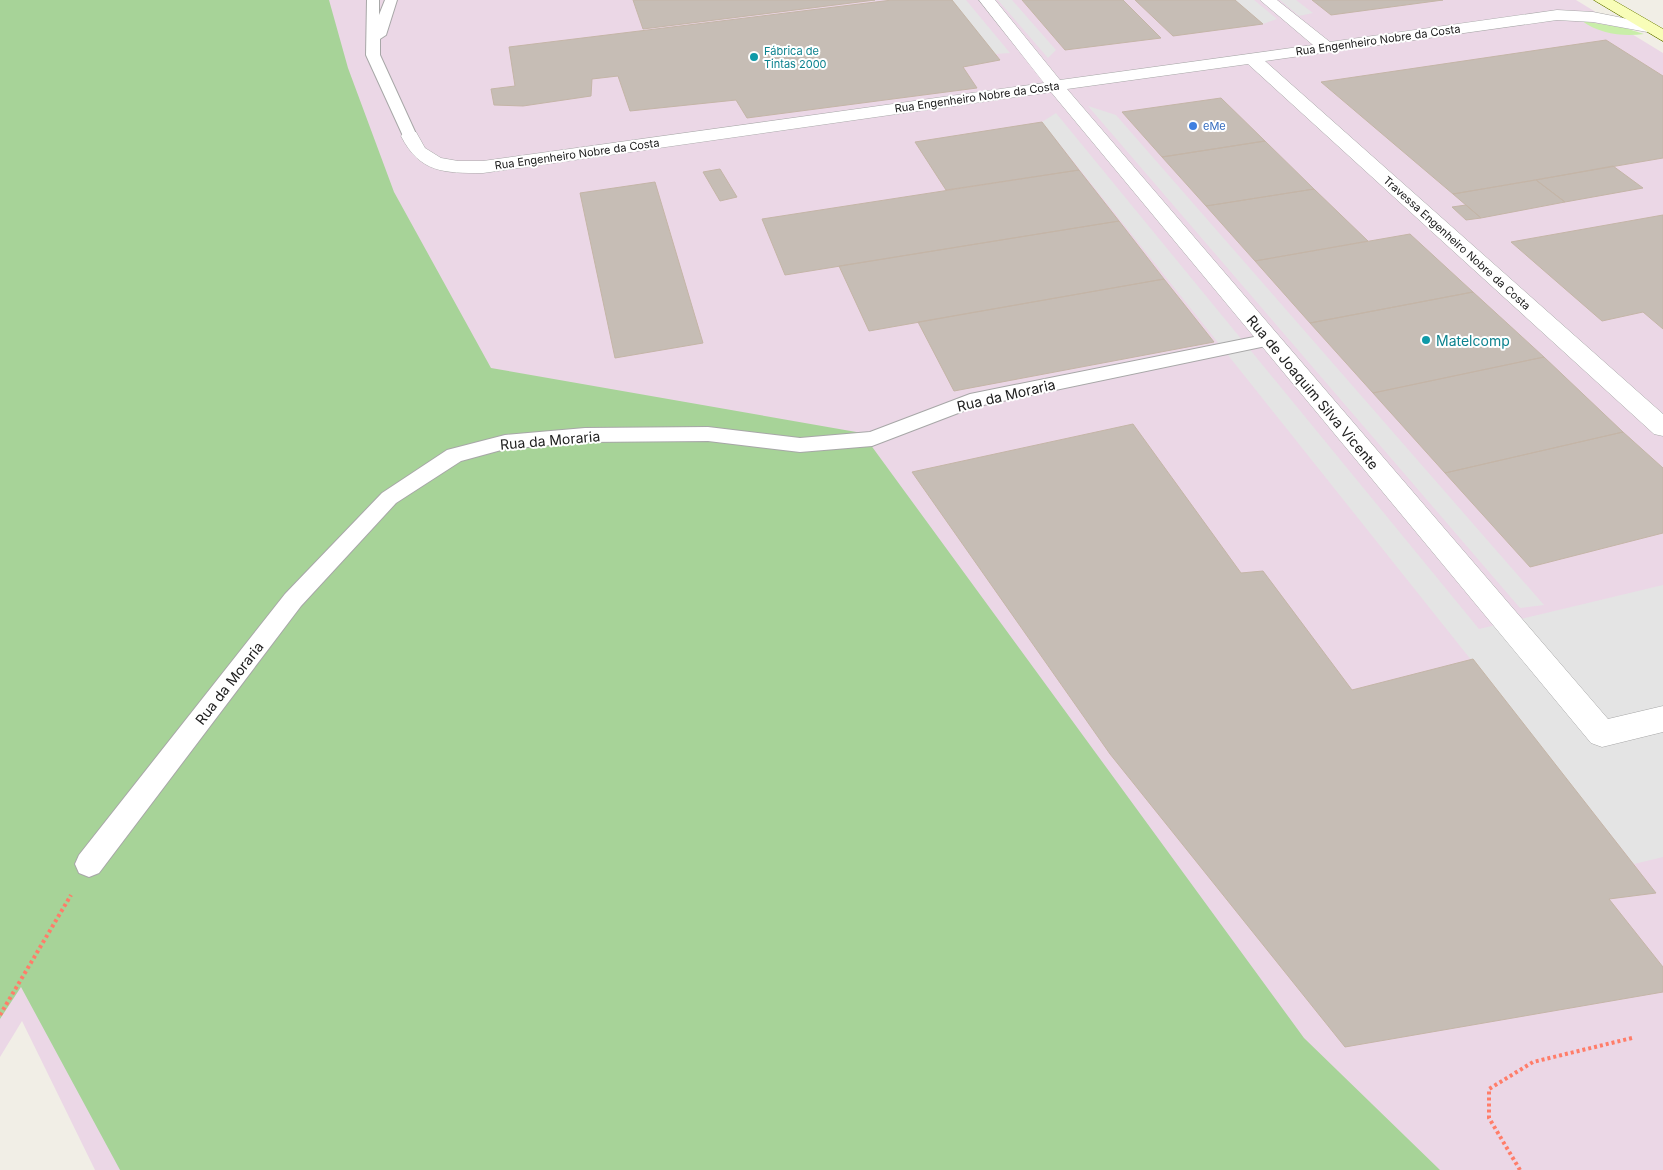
<svg xmlns="http://www.w3.org/2000/svg" width="1663" height="1170" font-family="Inter,sans-serif">
	<style>
		.industrial { fill: #ebd7e6 }
		.grass { fill: #c9eea9 }
		.forest { fill: #a7d398 }
		.parking { fill: #e4e4e4 }
		.building { fill: #c6bdb5; stroke: #c4b5a7 }
		.lines { fill: none; stroke-linecap: round; stroke-linejoin: round }
		.service-casing { stroke: #a7a7a7; stroke-width: 2 }
		.minor-casing { stroke: #a7a7a7; stroke-width: 1 }
		.secondary-casing { stroke: #6c7e00; stroke-width: 1 }
		.path { stroke: #ff7d69; stroke-width: 4; stroke-dasharray: 3 3; stroke-linecap: butt }
		.service { fill: #fff; fill-rule: evenodd }
		.minor { fill: #fff; fill-rule: evenodd }
		.secondary { fill: #f8fdb8; fill-rule: evenodd }
		.culture-dot { fill: #0f9aa8; stroke: #fff; stroke-width: 2 }
		.shop-dot { fill: #3f7fe0; stroke: #fff; stroke-width: 2 }
		.labels { text-anchor: middle; dominant-baseline: central; stroke-width: 4; stroke-linejoin: round; paint-order: stroke }
		.far-street-label { font-size: 11px; fill: #202020; stroke: #fff }
		.far-culture-label { font-size: 11px; fill: #0d838f; stroke: #fff; text-anchor: start }
		.far-shop-label { font-size: 11px; fill: #366cbe; stroke: #fff; text-anchor: start }
		.culture-label { font-size: 14px; fill: #0d838f; stroke: #fff; text-anchor: start }
		.street-label { font-size: 14px; fill: #202020; stroke: #fff }
	</style>
	<rect width="100%" height="100%" fill="#f1eee6"/>
	<path class="industrial" d="M0 0H1576L1663 53V1170H95L22 1021 0 1057Z"/>
	<path class="grass" d="M1582 21 1625 28 1644 34C1623 37 1600 34 1582 21Z"/>
	<path class="forest" d="M0 0H329L348 68 394 192 491 368 862 433 1304 1038 1440 1170H120L21 987 0 1019Z"/>
	<path class="parking" d="M952 0H966L1010 53 995 54Z
		M998 0H1012L1056 50 1048 58Z
		M1235 0H1254L1277 19 1263 24Z
		M1280 0H1296L1313 13 1299 16Z
		M1088 106 1116 115 1544 605 1520 608Z
		M1056 113 1479 629 1663 585V857L1634 864 1042 122Z"/>
	<path class="building" d="M633 0H875L643 29Z
		M892 0H952L1000 60 963 67 977 88 747 118 736 100 630 111 618 76 592 79 591 96 523 106 494 105 491 89 515 86 509 47Z
		M1022 0H1123L1161 38 1065 50Z
		M1135 0H1235L1263 24 1173 36Z
		M1312 0H1443L1331 15Z
		M1606 40 1663 76V158L1453 194 1321 82Z
		M1221 98 1265 141 1162 157 1122 112Z
		M1042 122 1079 170 946 190 915 142Z
		M1265 141 1314 189 1206 206 1162 157Z
		M1613 166 1643 188 1565 202 1536 180Z
		M720 169 737 197 720 201 703 172Z
		M1079 170 1119 221 785 275 762 219Z
		M1536 180 1565 202 1481 218 1453 194Z
		M655 182 703 343 615 358 580 193Z
		M1314 189 1368 241 1255 261 1206 206Z
		M1466 205 1481 218 1466 220 1452 207Z
		M1663 215V329L1643 312 1602 321 1511 242Z
		M1119 221 1164 279 869 331 839 266Z
		M1410 234 1473 292 1310 323 1255 261Z
		M1164 279 1214 342 954 391 918 322Z
		M1473 292 1544 357 1373 393 1310 323Z
		M1544 357 1623 432 1445 473 1373 393Z
		M1133 424 1241 573 1263 571 1352 690 1473 659 1656 893 1609 899 1663 967V992L1345 1047 1110 754 912 472Z
		M1623 432 1663 468V533L1530 567 1445 473Z"/>
	<g class="lines">
		<g class="service-casing">
			<path id="service" d="M367 0H379V15L385 0H397L386 35 380 39V55L417 136 415 139H405L403 136 366 55Z
				M1269 334 1275 336 1278 340 1275 344 974 407 872 446 800 452 708 441 585 442 505 449 461 461 396 503 301 606 99 873 89 877 79 873 75 864 79 855 285 594 382 493 447 450 505 435 585 428 708 427 800 438 870 432 970 394Z"/>
		</g>
		<g class="minor-casing">
			<path id="minor" d="M979 0H995L1060 80 1313 45 1260 0H1277L1330 42 1557 10 1593 12 1653 24 1655 27 1647 32 1593 22 1557 20 1265 61 1663 414V436L1654 434 1248 64 1067 89 1608 719 1663 706V732L1602 747 1591 743 1051 92 483 173C444 173 420 173 401 136L404 132H416L425 148 441 158 458 161H483L1044 83Z"/>
		</g>
		<g class="secondary-casing">
			<path id="secondary" d="M1594 0H1613L1663 29V41Z"/>
		</g>
		<path class="path" d="M0 1015 71 895
			M1520 1170 1489 1118V1089L1533 1062 1632 1038"/>
		<use href="#service" class="service"/>
		<use href="#minor" class="minor"/>
		<use href="#secondary" class="secondary"/>
	</g>
	<g class="culture-dot">
		<circle cx="754" cy="57" r="5"/>
		<circle cx="1426" cy="340" r="5"/>
	</g>
	<circle class="shop-dot" cx="1193" cy="126" r="5"/>
	<g class="labels">
		<g class="far-street-label">
			<text transform="translate(1378 40) rotate(-8)">Rua Engenheiro Nobre da Costa</text>
			<text transform="translate(977 97) rotate(-8)">Rua Engenheiro Nobre da Costa</text>
			<text transform="translate(577 154) rotate(-8)">Rua Engenheiro Nobre da Costa</text>
			<text transform="translate(1457 243) rotate(42)">Travessa Engenheiro Nobre da Costa</text>
		</g>
		<g class="far-culture-label">
			<text x="764" y="51">Fábrica de<tspan x="764" dy="13">Tintas 2000</tspan></text>
		</g>
		<g class="far-shop-label">
			<text x="1203" y="126">eMe</text>
		</g>
		<g class="culture-label">
			<text x="1436" y="340">Matelcomp</text>
		</g>
		<g class="street-label">
			<text transform="translate(1313 392) rotate(50)">Rua de Joaquim Silva Vicente</text>
			<text transform="translate(1006 395) rotate(-13)">Rua da Moraria</text>
			<text transform="translate(550 440) rotate(-5)">Rua da Moraria</text>
			<text transform="translate(229 683) rotate(-52)">Rua da Moraria</text>
		</g>
	</g>
</svg>
